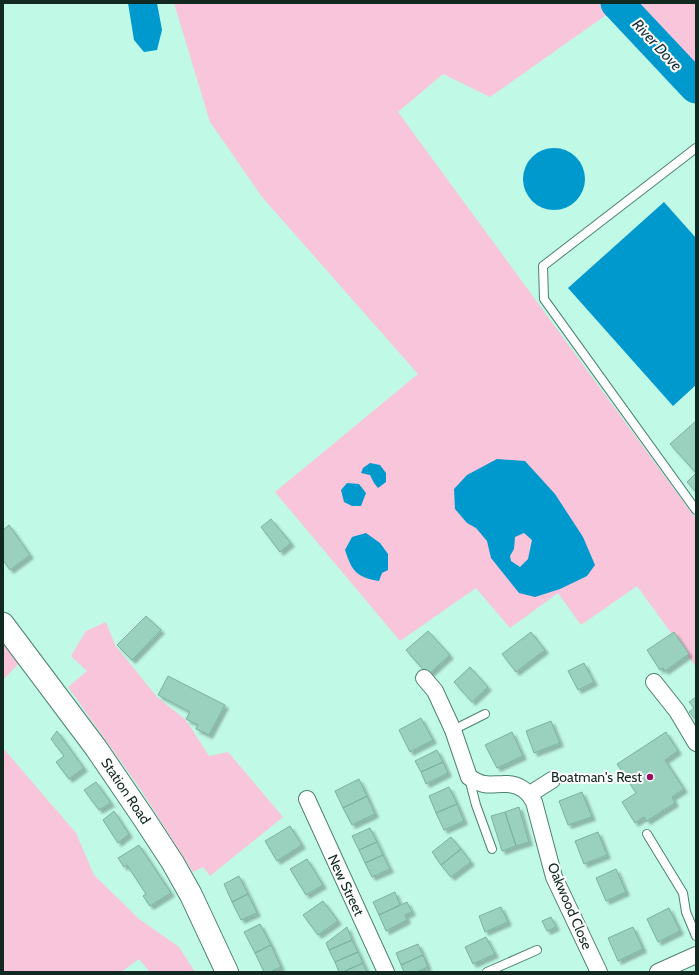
<svg xmlns="http://www.w3.org/2000/svg" width="699" height="975" font-family="Cabin,sans-serif">
	<style>
		.green { fill: #f8c5da }
		.water { fill: #0099cd; fill-rule: evenodd }
		.lines { fill: none; stroke-linecap: round; stroke-linejoin: round }
		.river { stroke: #0099cd; stroke-width: 33 }
		.building { fill: #99d1be; stroke: #7bb29f; filter: url(#shadow) }
		.lane-casing { stroke: #4c8270; stroke-width: 10 }
		.street-casing { stroke: #4c8270; stroke-width: 18 }
		.secondary-casing { stroke: #4c8270; stroke-width: 24 }
		.lane { stroke: #fff; stroke-width: 8 }
		.street { stroke: #fff; stroke-width: 16 }
		.secondary { stroke: #fff; stroke-width: 22 }
		.poi-dot { fill: #990f62; stroke: #fff; stroke-width: 1.5 }
		.labels { text-anchor: middle; dominant-baseline: central; stroke-width: 4; stroke-linejoin: round; paint-order: stroke }
		.poi-label { font-size: 14px; fill: #122922; stroke: #fff; text-anchor: end }
		.street-label { font-size: 14px; fill: #122922; stroke: #fff }
		.water-label { font-size: 15px; font-style: italic; fill: #132d39; stroke: #fff }
	</style>
	<defs>
		<filter id="shadow"><feDropShadow dx="3.5" dy="3.5" stdDeviation="1" flood-color="#0004"/></filter>
	</defs>
	<rect width="100%" height="100%" fill="#c0f9e5"/>
	<path class="green" d="M174 3H696V105L609 13 490 97 443 74 398 112 696 519V667L637 586 581 625 558 593 510 628 476 588 400 641 275 492 418 374 262 197 210 122Z
		M106 622 115 645 157 697 186 720 209 756 228 752 283 817 210 876 203 867 193 872 141 790 68 687 87 671 71 656 86 631Z
		M3 636 22 660 3 680Z
		M3 748 76 833 94 875 139 919 179 947 195 972H150L139 959 121 972H3Z"/>
	<path class="water" d="M128 3H157L162 30 157 50 144 52 134 40Z
		M523 179a31 31 0 1 1 62 0a31 31 0 1 1-62 0Z
		M664 202 696 238V385L673 406 568 288Z
		M497 459 525 461 555 494 583 537 595 565 587 576 560 589 535 597 519 593 491 558 487 541 476 528 467 523 455 509 454 489 467 475ZM524 533 532 540 528 559 520 567 511 561 510 556 514 549 515 537Z
		M370 463 380 465 386 473V482L378 488 374 483 370 475 361 473 363 468Z
		M347 483 359 484 366 493 361 506H352L344 502 341 490Z
		M366 533 380 543 388 554V570L382 573 379 581C356 577 352 571 345 550L352 537Z"/>
	<g class="lines">
		<path class="river" d="M617 3 696 87"/>
	</g>
	<path class="building" d="M696 421V492L687 482 696 473 670 444Z
		M271 519 291 543 280 552 261 527Z
		M9 525 30 555 10 570 3 560V530Z
		M146 616 161 630 132 660 117 645Z
		M428 631 450 655 428 675 406 650Z
		M531 632 545 650 516 672 502 654Z
		M674 632 689 654 665 671 663 668 660 670 647 650Z
		M584 663 594 682 578 690 568 671Z
		M470 667 488 687 472 702 454 682Z
		M168 676 225 705 209 735 196 729 198 725 186 719 190 712 158 695Z
		M696 697V720L689 712 694 708 689 702Z
		M421 718 433 740 410 752 399 730Z
		M551 721 560 743 534 753 526 731Z
		M57 731 84 768 69 779 56 762 64 756 51 739Z
		M512 732 523 756 497 768 485 745Z
		M666 732 678 751 665 760 684 789 672 797 675 803 647 821 644 817 635 823 622 802 636 793 617 764Z
		M437 750 443 762 421 772 415 761Z
		M443 762 448 773 426 784 421 772Z
		M359 779 367 796 343 808 335 791Z
		M96 782 111 803 99 810 84 790Z
		M449 787 457 804 436 813 429 796Z
		M582 792 592 817 568 825 559 801Z
		M367 796 375 814 352 825 343 808Z
		M457 804 464 821 444 830 436 813Z
		M519 807 529 842 516 846 505 812Z
		M114 811 129 834 118 843 103 820Z
		M505 812 516 846 502 851 491 816Z
		M290 826 302 845 277 861 265 841Z
		M370 828 377 842 359 850 352 836Z
		M598 832 607 855 584 864 575 841Z
		M451 837 461 849 441 865 432 852Z
		M377 842 383 855 365 863 359 850Z
		M139 845 171 893 150 906 143 896 146 894 127 865 124 867 118 858Z
		M461 849 471 862 451 877 441 865Z
		M383 855 390 869 372 877 365 863Z
		M307 859 323 885 306 895 290 869Z
		M616 869 626 892 606 901 596 878Z
		M239 876 248 894 232 902 224 884Z
		M395 892 400 905 379 915 373 902Z
		M248 894 257 913 241 920 232 902Z
		M323 901 338 921 318 935 303 915Z
		M407 902 412 912 405 915 407 920 386 931 379 915Z
		M501 907 508 922 485 932 479 916Z
		M669 908 680 931 658 942 647 919Z
		M551 917 556 927 547 931 542 921Z
		M260 924 271 945 255 953 244 932Z
		M347 927 352 940 329 950 326 943Z
		M633 927 643 949 618 961 608 938Z
		M486 937 495 954 473 964 465 947Z
		M352 940 358 952 335 962 329 950Z
		M418 944 423 955 401 965 396 953Z
		M271 945 281 967 270 972H264L255 953Z
		M358 952 363 963 343 972H339L335 962Z
		M423 955 428 967 416 972H404L401 965Z
		M363 963 367 972H343Z"/>
	<g class="lines">
		<g class="lane-casing">
			<path id="lane" d="M696 148 543 266 544 299 696 510
				M453 730 485 714
				M469 778 476 805 492 849
				M647 834 683 893 686 912 696 936
				M487 972 537 950"/>
		</g>
		<g class="street-casing">
			<path id="street" d="M424 678 435 691 453 730 469 777C474 780 478 783 484 784 490 785 496 784 503 784 517 783 528 790 534 802L554 877 599 972
				M654 682 677 711 696 743
				M530 794 552 780
				M307 799 386 972
				M658 972 696 955"/>
		</g>
		<g class="secondary-casing">
			<path id="secondary" d="M3 624 96 748 143 817 173 863 191 895 227 972"/>
		</g>
		<use href="#lane" class="lane"/>
		<use href="#street" class="street"/>
		<use href="#secondary" class="secondary"/>
	</g>
	<circle class="poi-dot" cx="650" cy="777" r="4"/>
	<g class="labels">
		<g class="poi-label">
			<text x="642" y="777">Boatman's Rest</text>
		</g>
		<g class="street-label">
			<text transform="translate(126 791) rotate(56)">Station Road</text>
			<text transform="translate(346 885) rotate(65)">New Street</text>
			<text transform="translate(570 906) rotate(67)">Oakwood Close</text>
		</g>
		<g class="water-label">
			<text transform="translate(657 45) rotate(47)">River Dove</text>
		</g>
	</g>
	<rect width="699" height="975" fill="none" stroke="#122922" stroke-width="8"/>
</svg>
